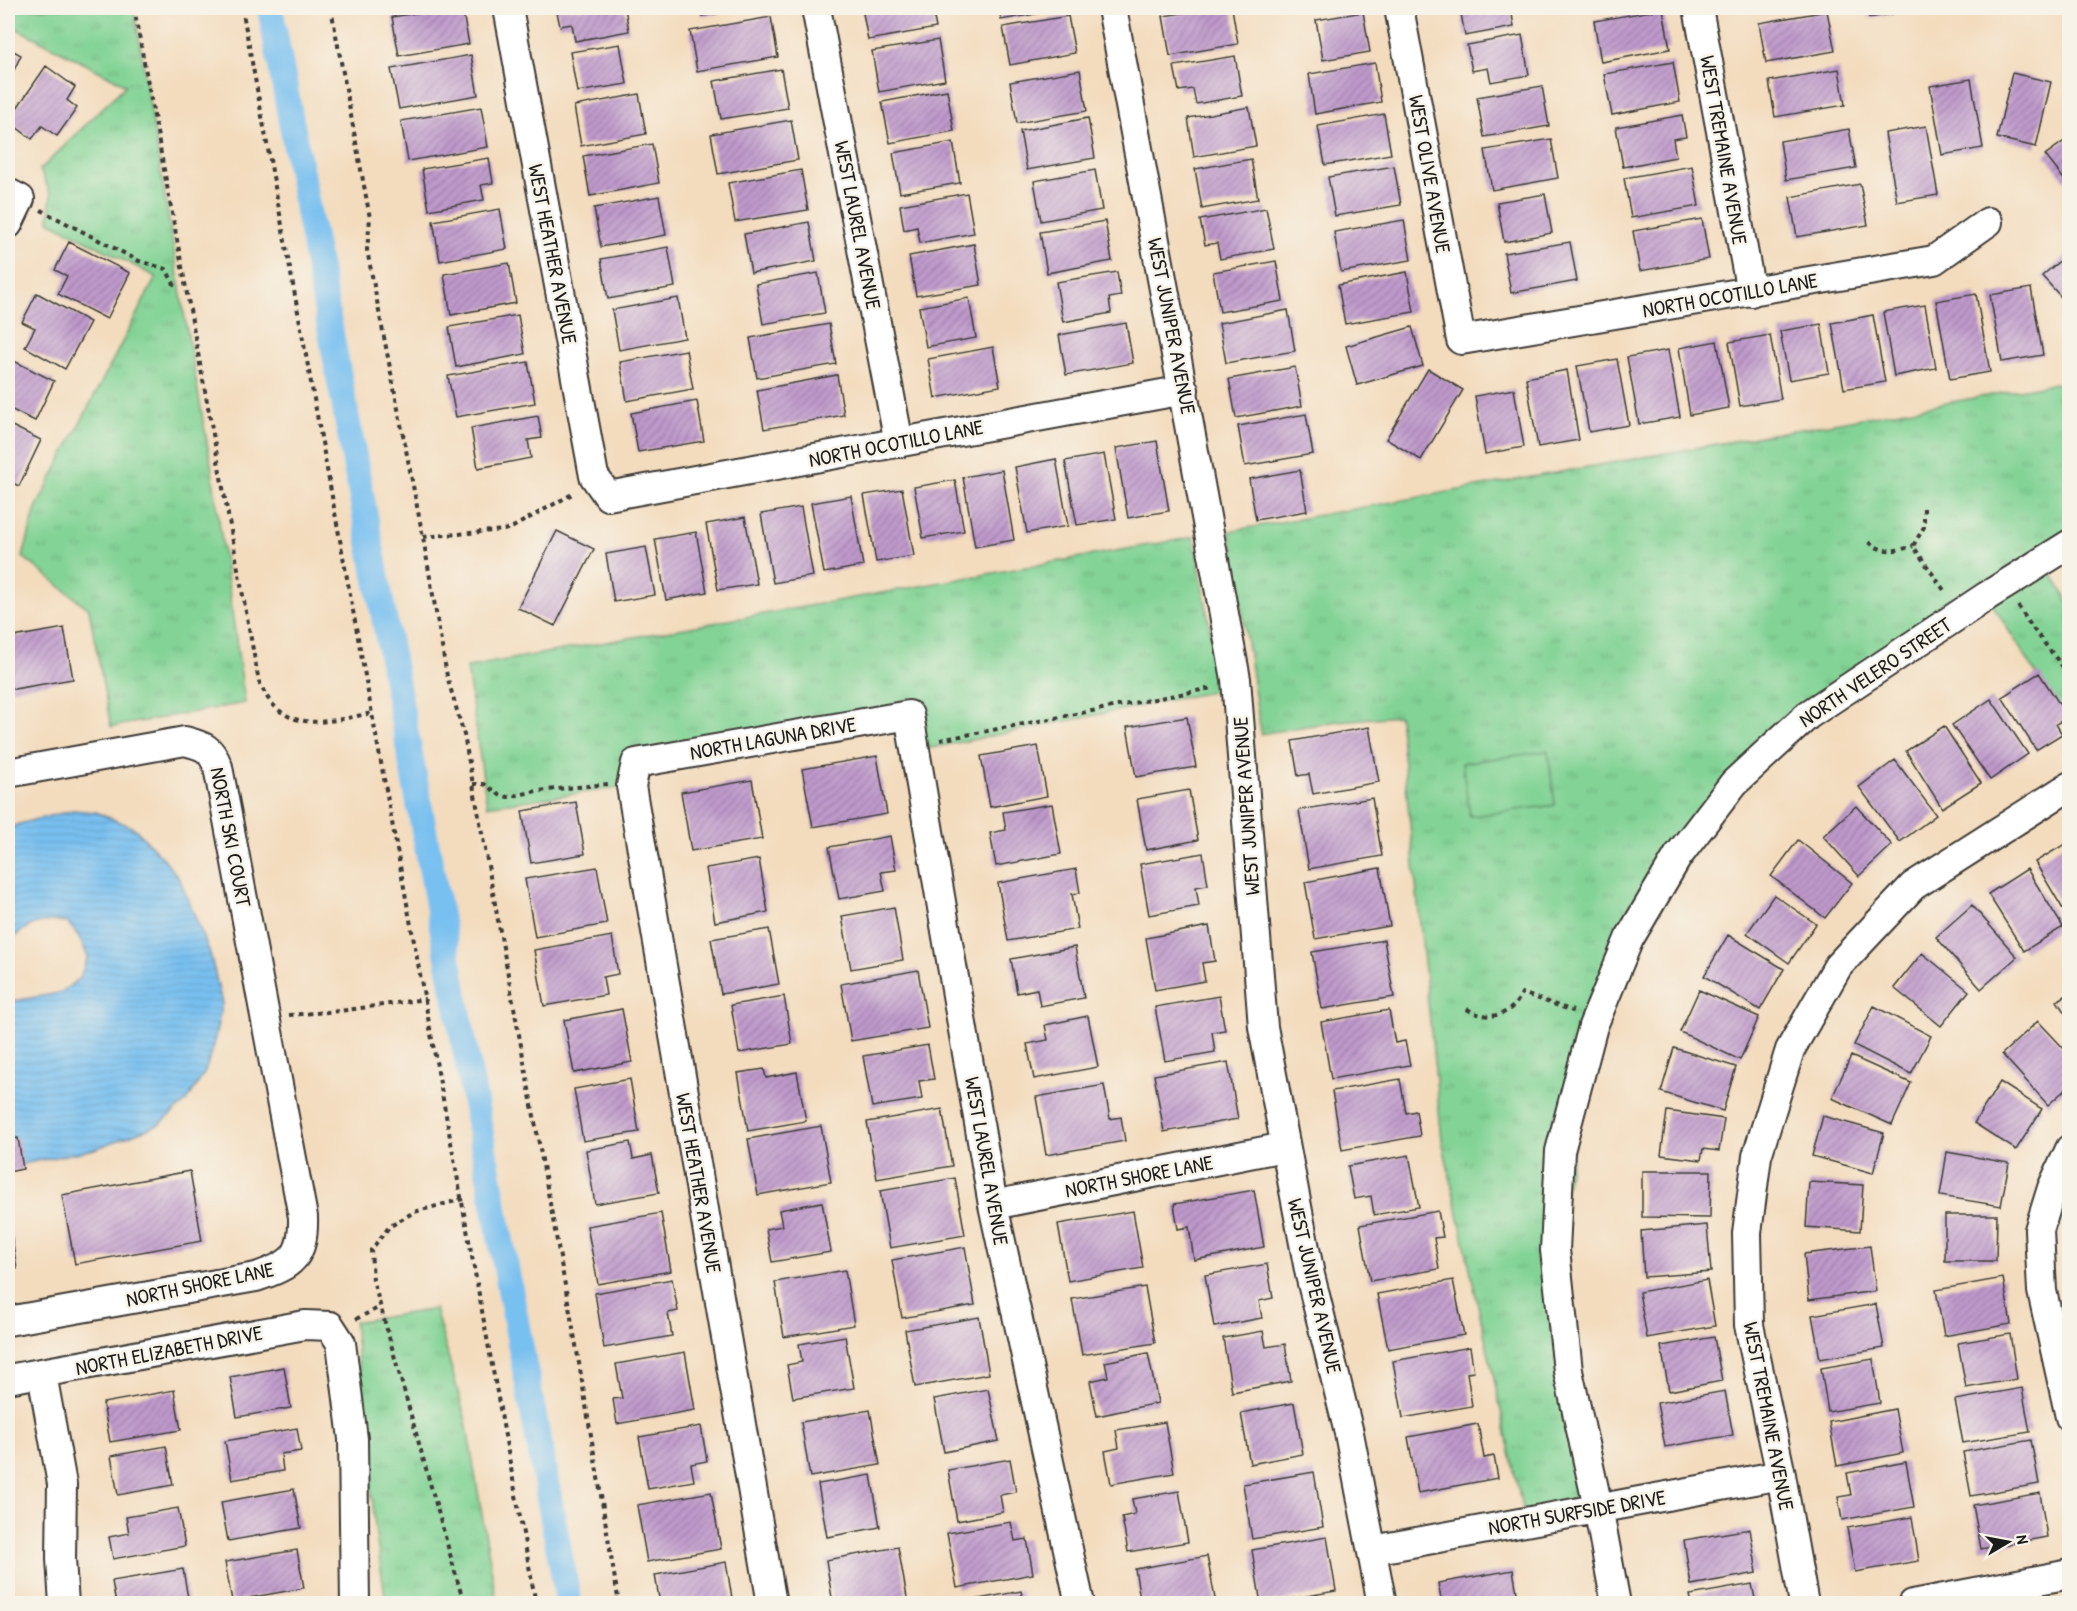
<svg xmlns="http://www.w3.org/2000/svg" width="2077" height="1611" font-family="'Patrick Hand',sans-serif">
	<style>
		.park { fill: url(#park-tufts); stroke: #4f7858; stroke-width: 1.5 }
		.pitch { fill: #82d395; stroke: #4f7858; stroke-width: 1.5 }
		.water { fill: url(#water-rules); stroke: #4a6e86; stroke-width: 1.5 }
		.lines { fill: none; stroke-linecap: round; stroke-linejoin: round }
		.canal { stroke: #78c0f0; stroke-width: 26 }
		.building { fill: url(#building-hatch) }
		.minor-casing { stroke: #3c3934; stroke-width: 32 }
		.path { stroke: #3c3934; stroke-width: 4; stroke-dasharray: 4.5 4.5; stroke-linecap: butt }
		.minor { stroke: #fff; stroke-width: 28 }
		.labels { text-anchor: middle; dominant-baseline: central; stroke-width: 5; stroke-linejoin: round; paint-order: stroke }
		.street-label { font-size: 21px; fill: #1c1c1c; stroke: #f7f3e8 }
	</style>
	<defs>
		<pattern id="park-tufts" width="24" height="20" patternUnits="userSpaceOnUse" patternTransform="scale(1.5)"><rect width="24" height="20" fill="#82d395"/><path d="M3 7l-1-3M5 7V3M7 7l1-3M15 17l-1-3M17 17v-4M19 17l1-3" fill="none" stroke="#70b580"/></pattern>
		<pattern id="water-rules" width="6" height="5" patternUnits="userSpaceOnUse" patternTransform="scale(1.5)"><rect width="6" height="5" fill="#78c0f0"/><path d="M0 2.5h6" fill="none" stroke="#67a4cd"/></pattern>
		<pattern id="building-hatch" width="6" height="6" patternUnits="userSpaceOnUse" patternTransform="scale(1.5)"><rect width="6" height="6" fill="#bf9acc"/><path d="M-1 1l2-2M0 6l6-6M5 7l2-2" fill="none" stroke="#9a7da5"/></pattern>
	</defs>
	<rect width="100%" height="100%" fill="#f7f3e8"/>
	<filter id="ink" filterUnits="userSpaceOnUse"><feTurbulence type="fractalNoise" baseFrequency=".0167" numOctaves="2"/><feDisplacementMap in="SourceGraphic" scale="12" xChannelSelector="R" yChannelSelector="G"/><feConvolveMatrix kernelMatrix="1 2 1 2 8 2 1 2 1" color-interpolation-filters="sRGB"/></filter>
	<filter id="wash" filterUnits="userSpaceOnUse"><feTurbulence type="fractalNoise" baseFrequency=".008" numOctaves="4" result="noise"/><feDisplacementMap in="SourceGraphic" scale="24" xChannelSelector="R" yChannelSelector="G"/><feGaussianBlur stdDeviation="1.35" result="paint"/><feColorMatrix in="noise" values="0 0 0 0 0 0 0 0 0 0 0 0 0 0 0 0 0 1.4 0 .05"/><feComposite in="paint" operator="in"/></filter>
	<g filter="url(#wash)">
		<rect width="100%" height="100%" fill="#f3dbbd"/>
		<path class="park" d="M8 8H134L186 325 211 464 245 703 111 727 89 609 23 557 36 508 156 277 49 221 51 195 40 170 126 85 8 24Z
			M2069 381V544L2044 560 2069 603V726L1987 596 1734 783 1596 1019 1555 1250 1598 1507 1525 1521 1442 1140 1399 716 1337 721 1261 734 1230 531Z
			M1194 537 1221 690 916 751 909 715 637 763 631 786 487 806 467 667Z
			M435 1309 466 1421 497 1603H386L376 1535 354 1322Z"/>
		<path class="pitch" d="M1548 751 1555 805 1470 816 1462 763Z"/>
		<path class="water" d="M73 810 96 812 134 828 165 860 180 880 210 953 222 1003 214 1042 205 1072 187 1101 160 1124 95 1149 8 1167V1002L60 993 80 978 88 956 78 935 67 922C38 919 30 923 8 942V828C29 819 51 817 73 810Z"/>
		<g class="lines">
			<path class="canal" d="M270 8 569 1604"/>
		</g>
		<g id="blocks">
			<path class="building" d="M446 8H462L469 44 399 56 392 17Z
				M556 8H625L629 31 575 41 572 24 560 26Z
				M700 8H745V9L702 16Z
				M862 8H932L936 28 868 40Z
				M999 8H1063V9L1001 20Z
				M1213 8H1232L1238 44 1170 56 1163 16Z
				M1460 8H1511L1514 27 1465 36Z
				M1867 8H1907L1908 11 1869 18Z
				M1663 9 1670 49 1601 62 1594 21Z
				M1827 11 1835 51 1766 63 1759 23Z
				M1363 12 1370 52 1323 60 1316 20Z
				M1068 16 1075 53 1010 65 1003 27Z
				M771 17 778 57 697 71 690 31Z
				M1522 35 1529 75 1491 82 1488 68 1472 71 1467 45Z
				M938 40 945 80 879 92 872 51Z
				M620 44 627 84 577 92 570 52Z
				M8 48 21 55 8 83Z
				M471 55 478 95 399 109 391 69Z
				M1235 56 1242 96 1196 104 1193 89 1179 91 1174 66Z
				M1673 62 1680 102 1612 115 1604 74Z
				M1375 63 1381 102 1315 114 1309 74Z
				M46 66 75 87 67 100 77 108 57 136 42 126 32 139 8 121Z
				M781 69 788 108 721 119 714 81Z
				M1839 69 1845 105 1775 117 1769 81Z
				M1080 70 1087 111 1017 123 1010 82Z
				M2012 73 2051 82 2036 147 1997 138Z
				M1971 79 1983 148 1942 155 1930 86Z
				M1542 86 1549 126 1484 137 1477 97Z
				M947 90 954 131 890 143 882 102Z
				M639 94 646 134 581 146 574 106Z
				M481 107 488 147 408 161 401 121Z
				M1249 107 1256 146 1194 157 1188 118Z
				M1384 114 1391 154 1325 165 1318 126Z
				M1682 115 1686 137 1673 139 1676 157 1623 167 1616 127Z
				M1088 118 1095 158 1027 170 1020 131Z
				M791 120 798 160 718 174 711 134Z
				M1926 126 1938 195 1897 202 1885 133Z
				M1849 129 1856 168 1786 180 1780 141Z
				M2070 137V187L2045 155Z
				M1551 139 1558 178 1492 190 1485 150Z
				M953 142 960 183 900 193 893 153Z
				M652 144 659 183 590 196 583 156Z
				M489 158 493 183 481 185 484 200 429 210 422 169Z
				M1251 159 1258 199 1202 209 1195 169Z
				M1394 166 1401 205 1335 216 1328 177Z
				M1692 166 1699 206 1631 218 1624 178Z
				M801 170 808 210 735 222 728 183Z
				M1095 170 1102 210 1041 221 1034 181Z
				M1860 184 1868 225 1797 237 1790 197Z
				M967 193 974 233 920 243 917 227 904 230 900 205Z
				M1545 194 1552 233 1504 242 1497 202Z
				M659 196 666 235 601 247 594 208Z
				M1266 208 1274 249 1220 259 1217 243 1205 245 1200 220Z
				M500 209 507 249 440 261 433 221Z
				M1702 219 1709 259 1640 271 1633 231Z
				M1404 220 1411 260 1341 272 1334 232Z
				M1105 221 1112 261 1047 273 1040 232Z
				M809 222 816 261 751 273 744 234Z
				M69 242 130 273 107 319 58 294 67 276 55 270Z
				M1570 242 1577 281 1511 293 1504 253Z
				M974 244 981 285 916 296 909 256Z
				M668 247 675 287 608 299 601 259Z
				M2070 252V307L2042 276Z
				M1276 261 1283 301 1220 312 1213 272Z
				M509 263 516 303 451 315 444 274Z
				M1117 272 1121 296 1109 298 1111 313 1063 322 1056 282Z
				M1407 272 1414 312 1345 324 1338 285Z
				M818 273 825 313 763 324 756 284Z
				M2031 288 2043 355 2002 362 1990 295Z
				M37 293 90 322 65 369 25 347 35 328 22 322Z
				M1976 294 1990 372 1950 379 1936 301Z
				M678 298 685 338 619 350 612 310Z
				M969 298 976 338 926 347 919 307Z
				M1925 305 1936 368 1894 376 1883 312Z
				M1288 310 1295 351 1226 363 1219 323Z
				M518 315 525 354 456 367 449 327Z
				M1873 315 1885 382 1844 389 1832 323Z
				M1126 323 1133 363 1066 375 1059 335Z
				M829 324 836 364 757 378 750 338Z
				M1821 324 1829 373 1789 380 1780 331Z
				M1412 327 1423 366 1357 385 1346 346Z
				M1770 335 1781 399 1740 406 1729 342Z
				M1717 341 1729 408 1690 415 1679 348Z
				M993 347 1000 386 935 398 928 359Z
				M686 350 693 389 627 401 620 362Z
				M1668 350 1680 417 1639 424 1627 357Z
				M8 358 54 381 35 421 8 408V400L11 392 8 390Z
				M1617 359 1629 425 1589 432 1577 366Z
				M528 362 535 403 456 417 448 376Z
				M1295 367 1302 406 1236 418 1229 379Z
				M1428 369 1463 390 1421 460 1386 439Z
				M1567 370 1579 440 1538 447 1526 378Z
				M837 375 844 415 764 429 757 390Z
				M1514 389 1524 447 1485 454 1475 396Z
				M697 401 704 441 638 452 631 413Z
				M1306 414 1313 454 1245 466 1238 426Z
				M538 416 542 438 528 440 531 458 478 468 471 428Z
				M8 424 41 440 19 486 8 481Z
				M1157 441 1169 511 1128 518 1116 448Z
				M1104 454 1116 519 1077 525 1065 461Z
				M1056 459 1068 526 1027 533 1015 467Z
				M1002 470 1014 540 975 547 963 477Z
				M1300 470 1307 511 1256 520 1249 479Z
				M955 480 964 531 923 538 914 487Z
				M902 489 914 556 876 562 864 495Z
				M851 496 863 566 824 573 811 503Z
				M801 507 813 576 773 583 761 514Z
				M745 517 757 584 718 590 706 524Z
				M557 531 594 549 555 626 518 608Z
				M696 532 707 592 666 600 655 539Z
				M646 547 655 595 614 602 606 554Z
				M64 628 73 679 8 690V638Z
				M2039 673 2068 717 2056 724 2062 734 2036 750 2002 697Z
				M1991 699 2028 754 1990 780 1952 725Z
				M1187 717 1196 767 1136 777 1127 727Z
				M1944 726 1981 783 1942 808 1906 751Z
				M1369 727 1379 782 1313 794 1309 774 1298 776 1292 741Z
				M1038 746 1047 796 990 807 981 756Z
				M877 756 887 814 813 827 802 769Z
				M1895 760 1936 815 1900 842 1859 787Z
				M752 780 762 839 691 851 681 792Z
				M1189 790 1198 840 1146 850 1137 799Z
				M1372 798 1382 856 1309 869 1299 810Z
				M576 802 585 854 531 863 522 811Z
				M1052 804 1061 854 996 866 990 833 1006 830 1003 812Z
				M1856 806 1892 845 1859 876 1823 836Z
				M890 836 896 870 881 872 885 891 839 899 829 847Z
				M1798 840 1852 883 1825 918 1771 876Z
				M2070 841V921L2035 862Z
				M1203 853 1208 885 1196 887 1199 906 1149 915 1140 864Z
				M759 859 768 912 715 922 706 868Z
				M597 867 607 924 535 937 525 879Z
				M1380 868 1390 926 1315 939 1305 882Z
				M1076 869 1080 893 1072 894 1078 929 1008 941 998 883Z
				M2027 869 2063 927 2024 951 1988 894Z
				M1774 895 1816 924 1789 963 1747 933Z
				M1972 905 2017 957 1981 989 1936 937Z
				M894 907 903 960 851 969 842 916Z
				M1209 926 1215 961 1202 963 1205 981 1155 990 1146 938Z
				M769 929 779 984 721 994 711 939Z
				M1728 935 1784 969 1760 1010 1704 976Z
				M612 936 618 974 603 977 606 995 544 1006 534 950Z
				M1384 940 1394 997 1322 1009 1312 952Z
				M1075 947 1084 998 1040 1006 1037 989 1017 993 1011 959Z
				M1922 953 1969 991 1941 1026 1894 988Z
				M918 970 928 1028 851 1041 841 984Z
				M1699 990 1759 1017 1740 1060 1680 1032Z
				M2070 993V1021L2057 1001Z
				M784 996 792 1044 739 1053 731 1005Z
				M1219 996 1225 1030 1212 1032 1215 1052 1165 1061 1155 1007Z
				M1874 1006 1931 1036 1911 1074 1854 1045Z
				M622 1009 632 1062 574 1073 564 1020Z
				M1389 1010 1395 1043 1405 1041 1410 1065 1331 1079 1321 1022Z
				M1088 1016 1098 1067 1034 1079 1027 1044 1048 1040 1045 1025Z
				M2038 1021 2070 1055V1085L2048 1105 2002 1054Z
				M928 1045 934 1079 919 1081 922 1099 872 1107 863 1056Z
				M1674 1048 1736 1067 1723 1111 1661 1092Z
				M1851 1056 1911 1083 1892 1125 1832 1098Z
				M1228 1062 1238 1119 1164 1132 1154 1075Z
				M764 1069 766 1078 797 1072 806 1121 748 1131 738 1073Z
				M630 1079 639 1132 583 1141 574 1089Z
				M1400 1079 1406 1113 1416 1111 1420 1136 1342 1150 1332 1091Z
				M2000 1082 2042 1109 2016 1150 1974 1123Z
				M1104 1085 1110 1119 1121 1117 1125 1141 1046 1155 1036 1097Z
				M942 1109 952 1166 877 1179 867 1122Z
				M1667 1111 1724 1119 1719 1151 1703 1149 1701 1160 1661 1155Z
				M1823 1116 1884 1133 1873 1173 1812 1156Z
				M821 1126 831 1182 758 1195 748 1139Z
				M18 1138 23 1169 8 1172V1139Z
				M630 1142 633 1159 652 1155 659 1193 595 1204 586 1150Z
				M1947 1152 2009 1163 2001 1206 1940 1196Z
				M1409 1155 1419 1207 1374 1215 1371 1196 1354 1199 1348 1166Z
				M190 1171 202 1241 75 1264 62 1195Z
				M1642 1171H1711L1710 1218 1642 1217Z
				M955 1178 965 1235 890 1248 880 1191Z
				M1809 1182 1863 1185 1860 1231 1806 1227Z
				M1254 1190 1264 1247 1194 1260 1189 1227 1178 1229 1174 1204Z
				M822 1202 831 1252 772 1262 766 1229 782 1226 779 1210Z
				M1133 1211 1143 1268 1068 1281 1058 1224Z
				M1438 1211 1443 1237 1434 1238 1439 1269 1370 1281 1360 1225Z
				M661 1213 671 1271 598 1284 587 1226Z
				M8 1215 17 1269 8 1271Z
				M1945 1215H1997L1996 1261H1945Z
				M1707 1225 1711 1272 1644 1277 1641 1231Z
				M1870 1246 1876 1291 1809 1300 1804 1254Z
				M965 1247 975 1305 902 1318 892 1260Z
				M1267 1264 1273 1298 1259 1301 1262 1318 1214 1327 1205 1275Z
				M845 1270 854 1325 784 1337 775 1282Z
				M2003 1278 2011 1324 1944 1336 1936 1290Z
				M672 1279 678 1311 668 1313 672 1336 604 1348 595 1293Z
				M1453 1280 1464 1335 1388 1349 1377 1294Z
				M1707 1280 1715 1326 1647 1338 1639 1292Z
				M1145 1287 1155 1343 1082 1355 1072 1299Z
				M1876 1304 1884 1348 1820 1359 1812 1315Z
				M979 1317 989 1374 915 1387 905 1330Z
				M1263 1331 1266 1347 1285 1344 1291 1381 1232 1392 1223 1338Z
				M2010 1334 2017 1379 1966 1388 1958 1343Z
				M845 1336 854 1388 793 1398 787 1365 802 1362 799 1344Z
				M1714 1337 1722 1381 1669 1391 1661 1346Z
				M1470 1347 1474 1372 1467 1373 1472 1406 1403 1418 1393 1361Z
				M685 1352 695 1410 617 1424 613 1399 622 1398 616 1364Z
				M1148 1353 1158 1403 1097 1416 1090 1381 1108 1377 1105 1362Z
				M1873 1359 1880 1403 1828 1412 1821 1368Z
				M284 1367 291 1408 237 1417 230 1377Z
				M2022 1388 2030 1432 1963 1443 1955 1400Z
				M988 1389 999 1441 944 1452 934 1399Z
				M174 1390 181 1430 110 1442 103 1403Z
				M1725 1391 1733 1435 1665 1447 1657 1403Z
				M1294 1403 1303 1454 1250 1464 1241 1413Z
				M1895 1409 1903 1453 1837 1466 1829 1422Z
				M870 1410 880 1465 810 1477 801 1422Z
				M1165 1422 1174 1473 1111 1484 1105 1451 1119 1448 1116 1430Z
				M1478 1424 1484 1458 1494 1456 1498 1478 1418 1493 1408 1437Z
				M701 1426 707 1461 691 1464 694 1481 648 1489 639 1437Z
				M297 1428 301 1451 281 1454 283 1471 232 1480 225 1441Z
				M2031 1440 2039 1484 1971 1496 1963 1452Z
				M166 1446 173 1485 118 1495 111 1456Z
				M1010 1459 1016 1492 1000 1495 1003 1512 957 1521 948 1470Z
				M1906 1462 1914 1507 1842 1520 1838 1497 1851 1495 1847 1473Z
				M1314 1472 1323 1527 1252 1539 1243 1484Z
				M871 1475 880 1527 827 1537 818 1484Z
				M294 1489 301 1528 228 1541 221 1502Z
				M1179 1491 1188 1542 1128 1552 1122 1517 1135 1514 1132 1499Z
				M711 1492 721 1549 647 1562 637 1505Z
				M2040 1493 2047 1537 1981 1549 1973 1505Z
				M178 1508 185 1546 113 1559 109 1537 129 1533 126 1517Z
				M1912 1517 1919 1561 1855 1572 1847 1528Z
				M1011 1522 1015 1541 1027 1539 1033 1574 957 1588 947 1533Z
				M1750 1529 1757 1573 1691 1585 1684 1540Z
				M1327 1537 1336 1591 1261 1604 1252 1550Z
				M898 1547 908 1603 833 1604 826 1560Z
				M297 1550 304 1588 232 1601 225 1562Z
				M1207 1556 1216 1604H1141L1135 1569Z
				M726 1562 733 1604H660L655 1575Z
				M183 1569 189 1604H116L112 1581Z
				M1513 1570 1519 1604H1442L1438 1583Z
				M1752 1584 1756 1604H1692L1690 1595Z
				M1021 1591 1024 1604H974L973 1600Z"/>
		</g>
	</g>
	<g filter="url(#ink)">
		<use href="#blocks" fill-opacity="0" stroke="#3c3934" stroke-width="1.5"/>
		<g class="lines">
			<g class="minor-casing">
				<path id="minor" d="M508 8 594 476 608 496 1184 390
					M816 8 899 443
					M1112 8 1236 679 1263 1027 1310 1275 1349 1433 1382 1604
					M1399 8 1461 340 1934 260 1988 222
					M1698 8 1751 292
					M8 193 20 199 8 224
					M8 773 185 741C204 746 211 748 218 767L303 1217C304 1256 293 1265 256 1277L8 1321
					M2070 1149 2052 1188 2039 1230 2042 1291 2070 1417
					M993 1205 1284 1147
					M42 1374 62 1484 61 1559 64 1604
					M8 1379 305 1325 330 1326 341 1343 353 1439 355 1604
					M1373 1550 1781 1475
					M772 1604 631 786 636 763 909 715 993 1205 1080 1604
					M1616 1604 1598 1507 1568 1371 1555 1250 1560 1151 1593 1026 1629 939 1678 856 1734 783 1808 715 1987 596 2070 544
					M1804 1604 1781 1475 1749 1325 1747 1233 1757 1156 1790 1050 1838 966 1913 886 2070 786
					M1913 1604 2070 1574"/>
			</g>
			<path class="path" d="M134 8 259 682C263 689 266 697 271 702 296 734 339 719 372 713
				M242 8 536 1604
				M331 8 370 218 367 250 423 537 447 676 464 735 576 1345 619 1604
				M41 210 139 261 166 269 175 286
				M1924 508V527L1913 546 1946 593
				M423 537 504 530 513 527 574 493
				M1869 542C1882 554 1898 551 1913 546
				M2018 606 2031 626 2070 676
				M940 740 1212 688
				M473 784H484L500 795 508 797 537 791 608 784
				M1467 1009C1488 1022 1512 1016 1522 993L1573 1011
				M289 1015 340 1011 425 999
				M463 1199 414 1212 389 1227 371 1250 373 1280 464 1604
				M356 1319 380 1307"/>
			<use href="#minor" class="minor"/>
		</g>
	</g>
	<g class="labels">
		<g class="street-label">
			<text transform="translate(1724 150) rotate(80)">WEST TREMAINE AVENUE</text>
			<text transform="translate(1430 174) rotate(80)">WEST OLIVE AVENUE</text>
			<text transform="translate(858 225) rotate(79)">WEST LAUREL AVENUE</text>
			<text transform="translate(553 254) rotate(79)">WEST HEATHER AVENUE</text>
			<text transform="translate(1730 295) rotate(-10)">NORTH OCOTILLO LANE</text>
			<text transform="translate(1172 326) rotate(79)">WEST JUNIPER AVENUE</text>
			<text transform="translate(896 443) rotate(-11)">NORTH OCOTILLO LANE</text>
			<text transform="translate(1875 672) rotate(-34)">NORTH VELERO STREET</text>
			<text transform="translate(773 738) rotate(-10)">NORTH LAGUNA DRIVE</text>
			<text transform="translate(1246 806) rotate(-94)">WEST JUNIPER AVENUE</text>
			<text transform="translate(231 837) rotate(79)">NORTH SKI COURT</text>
			<text transform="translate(987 1161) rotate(80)">WEST LAUREL AVENUE</text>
			<text transform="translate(1139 1176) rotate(-11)">NORTH SHORE LANE</text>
			<text transform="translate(699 1183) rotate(80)">WEST HEATHER AVENUE</text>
			<text transform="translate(200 1284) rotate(-12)">NORTH SHORE LANE</text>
			<text transform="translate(1315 1286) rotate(77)">WEST JUNIPER AVENUE</text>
			<text transform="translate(169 1350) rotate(-11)">NORTH ELIZABETH DRIVE</text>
			<text transform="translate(1769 1416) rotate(79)">WEST TREMAINE AVENUE</text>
			<text transform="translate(1577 1512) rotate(-10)">NORTH SURFSIDE DRIVE</text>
		</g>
	</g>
	<rect width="2077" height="1611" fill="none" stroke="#f7f3e8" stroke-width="30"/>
	<g transform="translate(2008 1542) rotate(80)" stroke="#f7f3e8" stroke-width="4.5" paint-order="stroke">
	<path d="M0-4.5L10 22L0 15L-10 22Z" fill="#1c1c1c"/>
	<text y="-9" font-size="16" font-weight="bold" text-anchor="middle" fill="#1c1c1c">N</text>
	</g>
</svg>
